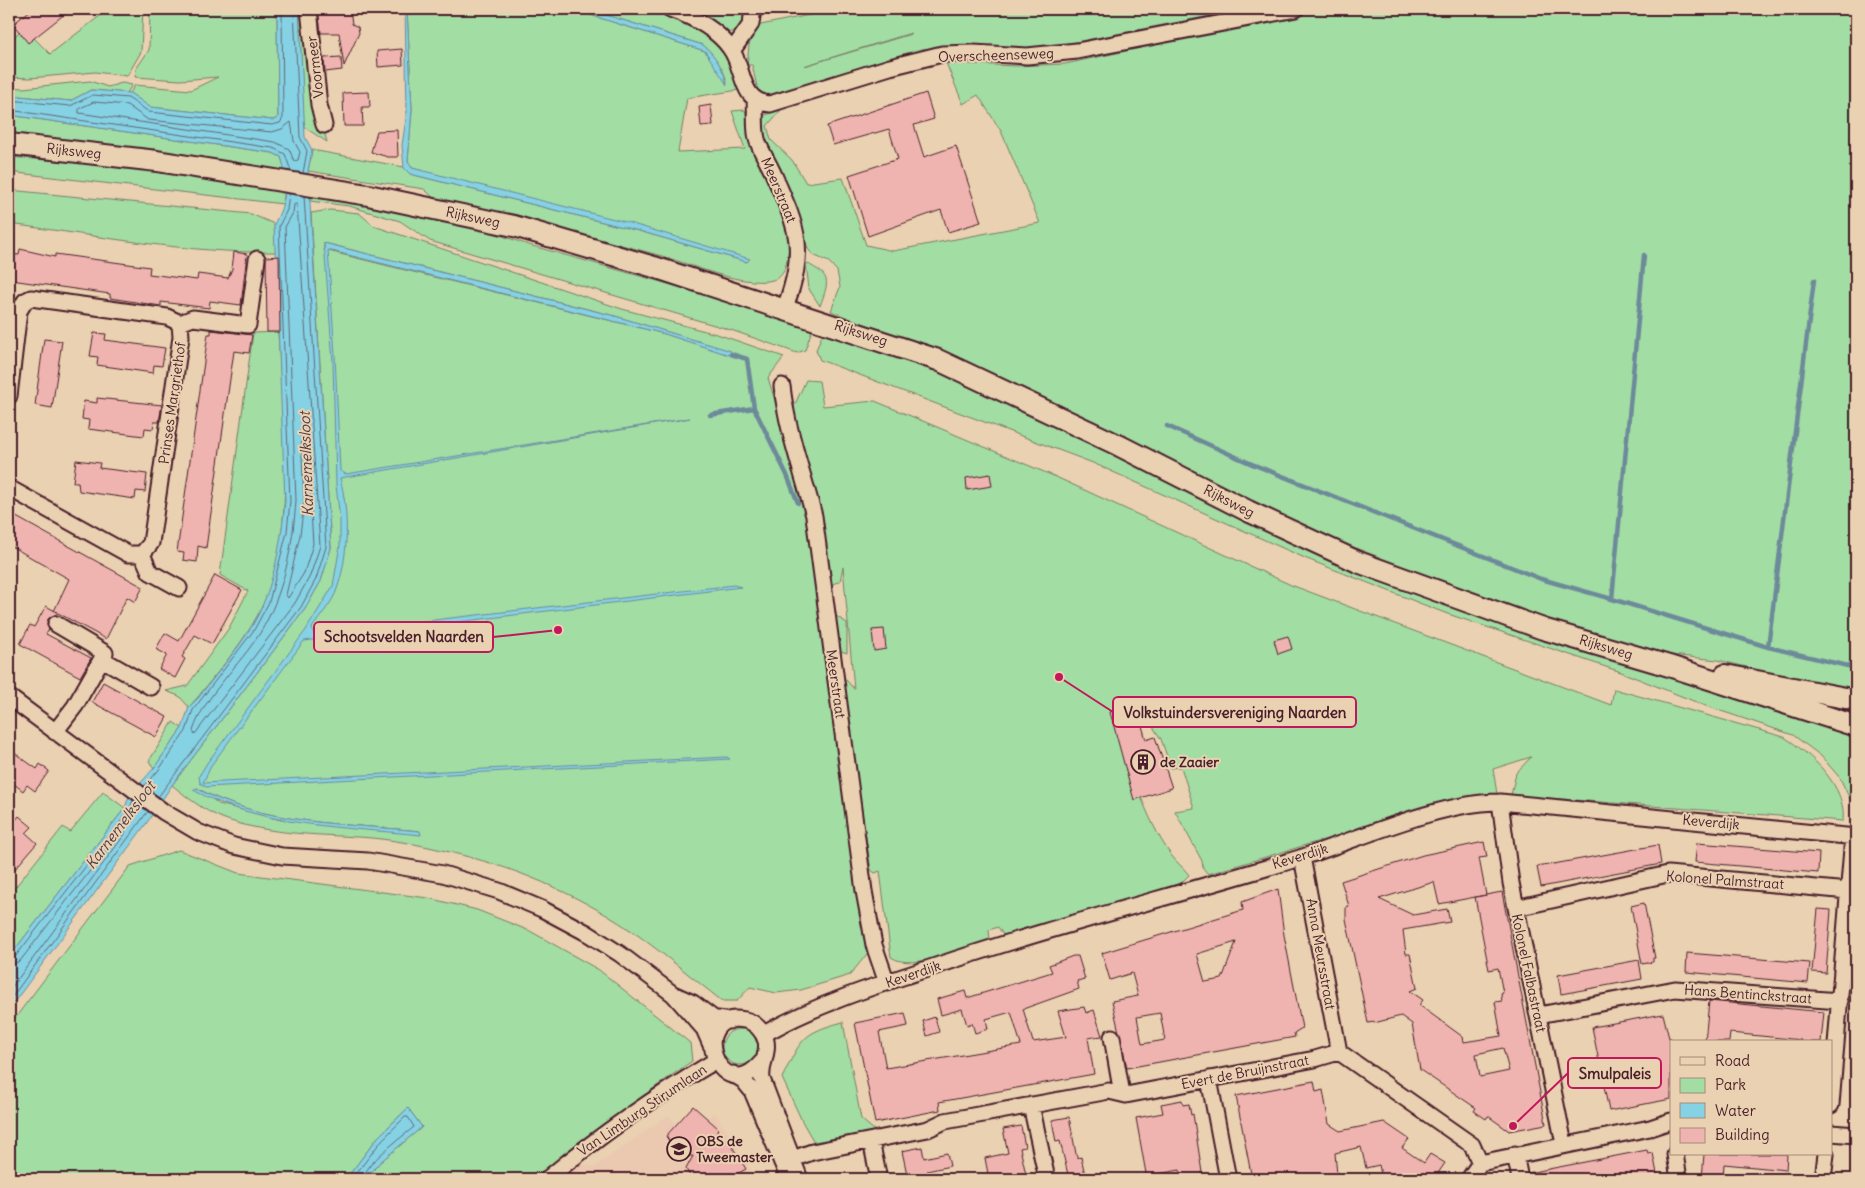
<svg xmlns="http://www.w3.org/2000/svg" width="1865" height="1188" font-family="Delius,sans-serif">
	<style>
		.built { fill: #ebc8b0 }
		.green { fill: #a2dda3; stroke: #767e67; fill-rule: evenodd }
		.water { fill: #85d2e4; stroke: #6d8a9a }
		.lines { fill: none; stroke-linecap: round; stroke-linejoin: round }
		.shore { stroke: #626775; stroke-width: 1 }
		.stream { stroke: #6d8a9a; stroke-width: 4.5 }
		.building { fill: #efb4af; stroke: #4a1f2b; fill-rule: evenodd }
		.minor-casing { stroke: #4a1f2b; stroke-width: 19 }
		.major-casing { stroke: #4a1f2b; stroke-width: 24 }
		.minor { stroke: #e9d1b1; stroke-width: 15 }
		.major { stroke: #e9d1b1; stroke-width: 20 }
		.labels { text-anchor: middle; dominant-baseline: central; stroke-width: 4; stroke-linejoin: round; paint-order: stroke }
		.street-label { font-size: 14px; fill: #4a1f2b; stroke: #e9d1b1 }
		.poi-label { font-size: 14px; font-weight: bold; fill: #4a1f2b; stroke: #e9d1b1; text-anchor: start }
		.water-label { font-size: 15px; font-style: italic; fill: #533a47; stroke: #e9d1b1 }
		.leader { fill: none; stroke: #c2185b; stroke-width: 2 }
		.callout-dot { fill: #c2185b; stroke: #e9d1b1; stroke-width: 2 }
		.callout { fill: #e9d1b1; stroke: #c2185b; stroke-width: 2 }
		.callout-label { font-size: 15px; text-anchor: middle; font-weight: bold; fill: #4a1f2b }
	</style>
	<rect width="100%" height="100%" fill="#e9d1b1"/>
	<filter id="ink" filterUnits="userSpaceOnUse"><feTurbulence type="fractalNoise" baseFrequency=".02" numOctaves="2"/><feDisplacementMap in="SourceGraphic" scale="10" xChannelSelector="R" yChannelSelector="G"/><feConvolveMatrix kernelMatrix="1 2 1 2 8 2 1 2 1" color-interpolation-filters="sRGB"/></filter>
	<g filter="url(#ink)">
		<path class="built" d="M715 1113 756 1179 561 1178 580 1164 595 1167 669 1115 682 1134Z"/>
		<path class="green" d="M109 9H143L141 52 127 76 95 72 30 78 9 77V41L24 28 50 54Z
			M150 9H277L278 118 273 120 149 107 130 93 135 85 191 90 218 77 180 80 135 77 136 69 149 50Z
			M299 9H309L313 89 327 142 304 127Z
			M407 9H571L705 51 727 83C725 70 713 53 703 45L587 9H663L682 16 720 45 734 71 739 90 687 98 678 152 745 149 732 111 745 110C755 159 802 219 785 268 781 282 765 282 753 281 721 279 683 261 651 253 580 233 507 217 435 199L424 189 308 171 312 150 404 167 410 174 639 231 747 262 749 260 412 168 408 161 412 109Z
			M688 9H745C746 22 741 31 728 33Z
			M866 9H1245L1045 48 965 46 921 49 771 94 762 95 758 91 752 65H747L749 45 756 26 824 12ZM911 33V34L804 66Z
			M1324 9H1856V694L1718 660 1661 654 1572 627 1450 585 1287 521 1096 422 997 376 831 311 840 287 837 271 829 262 813 255 808 249 795 205 763 135 762 116 781 110 767 126 771 140 792 160 806 183 843 178 866 245 893 251 1040 223 1001 131 978 95 963 104 946 63 1016 66 1065 64Z
			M90 81 108 87 122 83 132 85 127 93 91 90 70 101 9 95V87L23 88Z
			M9 115 273 153 281 157 286 172 9 135Z
			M9 157 134 167 285 188 283 204 9 172Z
			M9 190 251 214 274 224 276 252C189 254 95 235 9 224Z
			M309 192 464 223 529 245 740 304 812 330 805 350 797 353 731 330 430 241 400 221 349 206 310 201Z
			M330 210 359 213 374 226 622 309 720 335 784 357 768 378 803 491 833 614 847 623V653L829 647 871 949 850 975 801 990 776 993 750 987 737 1001H722C695 980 668 957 639 936 586 899 524 870 461 855 432 847 402 841 372 838 322 834 270 836 222 818 203 810 188 798 172 785L305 609 321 581 331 548 311 213ZM324 243 615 316 730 351 731 355 665 334 324 250ZM197 788C259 824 348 824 419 831L281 820 219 804Z
			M806 263C832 276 829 281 820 306L809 289Z
			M278 332C282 415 297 522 265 600 250 636 221 667 198 697L189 707 179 696 166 691 187 686 229 628 248 591 220 575 253 333Z
			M823 333 942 369 1258 522 1856 731V812L1840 778 1821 756 1793 735 1706 706 1621 672 1445 613 1307 559 1093 463 820 360 816 350Z
			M806 380 819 381 823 406 875 401 1056 477 1291 585 1611 705 1614 689 1784 737C1811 754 1847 786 1843 821L1511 795 1516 773 1531 757 1493 769 1497 794 1455 801 1208 874 1203 868 1202 861 1175 811 1194 808 1181 767 1171 768 1161 739 1145 715 1115 724C1131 767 1144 817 1171 855 1176 862 1184 868 1189 875L1181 883 1004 936 998 927 989 930 990 941C965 948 913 972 891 957L880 871 875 873 871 870 840 673 854 689 843 567 840 581 828 586 821 523 811 474 795 430 792 411Z
			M173 722 182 728 154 768 149 761Z
			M103 792 125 808 9 957V895L63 827 70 832Z
			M179 850 238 873 428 898 477 910 530 931 599 970 690 1043 692 1061 577 1143 574 1150 542 1179H366L379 1163 422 1127 408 1108 378 1137 346 1179H9V1026L130 866Z
			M843 1022 861 1119 875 1131 814 1142 803 1123 782 1078C801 1040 801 1033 843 1022Z
			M722 1047a18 18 0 1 1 36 0a18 18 0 1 1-36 0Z"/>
		<path class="water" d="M277 9H299L305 137 312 150 308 171 331 548 321 581 305 609 172 785 146 824 9 1009V957L125 808 129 796 154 768 182 728 189 707 199 697C221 667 252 635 265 599 277 568 282 533 285 501L274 224C286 204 289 180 281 157L273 153 9 115V95L70 101 91 90 130 93 150 107 273 120 278 118Z
			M405 9H407L412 109 408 161 412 168 626 222 750 259 747 262 639 231 410 174 404 168 402 145 407 112Z
			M571 9H587L703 45C714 53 725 71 727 85L705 51Z
			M324 243 615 316 731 351 732 356 665 334 328 250 335 355 340 471 346 474 690 418 340 478C349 512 349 555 337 589 333 602 320 616 312 628L314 634 734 585 741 587 304 641 212 764 203 783 727 757 730 759 206 787 200 783 199 776 207 763 306 630 333 586 340 545V520L336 485 333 362Z
			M196 788C260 824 348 824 420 831L421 835C345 827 262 827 193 790Z
			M408 1108 422 1127 379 1163 366 1179H346L378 1137Z"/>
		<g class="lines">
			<path class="shore" d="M294 9 300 137 307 151 303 173
				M9 100 70 106 93 95 128 98 149 112 272 125 280 123 283 118 282 9
				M94 102 127 105 148 120 272 132 282 129 291 122 294 141 300 152 298 160 294 161 289 149 275 142 79 113V109Z
				M9 110 273 148 285 154 291 171
				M297 204 320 546 310 576 295 603 195 734 193 731C204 696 240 665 260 633 284 594 293 545 296 500L285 227 293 213 294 205Z
				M304 428 306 430 313 544 304 573 288 598 286 595 300 535 304 503 301 431Z
				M144 786 158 771 186 731 193 710 254 630 269 602 287 532 290 501 279 226 287 210 289 194
				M158 797 301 607 316 579 326 547 304 196
				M9 960 15 957 129 811 133 800
				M9 966 20 961 121 831H125V834L9 991
				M9 1001 148 811
				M352 1179 382 1140 405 1117H408L414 1127C401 1138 365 1163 363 1179"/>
			<path class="stream" d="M731 354 747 359 754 408 787 475 798 503
				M710 415 754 408
				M1167 426 1252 464 1541 579 1612 599 1644 255
				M1612 599 1768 647 1856 668
				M1768 647 1814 280"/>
		</g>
		<path class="building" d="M32 9H71L28 43 13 24Z
			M318 9H350L352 24 358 27 359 33 344 66 339 33H321Z
			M402 49 403 65 378 67 377 51Z
			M341 57 342 70 325 72 324 58Z
			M369 92 370 107H362L363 126H344L343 93Z
			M926 93 934 119 914 125 924 157 956 146 981 222 948 232 941 210 868 236 849 175 898 159 889 129 833 145 827 126Z
			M711 105 713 125 701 126 699 107Z
			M397 130 398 157H388L371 152 377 131Z
			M20 249 55 257V254L150 267 149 274 197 280 198 274 228 278 232 269 234 252 247 254 241 305 210 301 209 308 161 302V306L110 298V294L11 280 12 272 9 271V254L19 255Z
			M279 256 280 332H267L266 257Z
			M211 330 252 335 249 353 234 351 206 548 198 546 197 562 183 560 184 553 177 552 208 334H211Z
			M94 333 106 334 105 340 165 348 162 366 154 365 153 373 97 365 98 357 90 356Z
			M44 339 62 341 52 408 35 405Z
			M97 398 162 405 159 422H154L153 429 145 428 144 436 88 429 89 420 82 419 84 401 97 403Z
			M76 460 100 463 99 468 147 474 145 492 136 491 135 499 79 491 78 482H73Z
			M990 474 992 486 967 490 966 478Z
			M9 513 143 587 135 602 127 597 106 639 58 613 48 619 47 624 49 630 46 634 91 658 80 677 20 644 30 625 34 627 46 606 57 612 54 611 69 579 9 545Z
			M215 575 242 590 212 644 195 635 182 657 185 659 175 678 159 669 167 655 156 649 165 633 179 641Z
			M884 629 886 649 874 651 872 630Z
			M1288 636 1292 649 1278 654 1274 640Z
			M103 682 167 717 156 737 92 702Z
			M1136 704 1146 740 1155 737 1172 788 1134 800 1110 712Z
			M9 749 37 769 40 764 49 771 35 791 27 785 23 791 9 780Z
			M19 816 32 827 26 833 37 843 9 876V828Z
			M1484 842 1487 857 1479 858 1486 895 1439 904 1434 882 1379 899 1413 915 1447 909 1450 922 1403 930 1406 954H1410L1417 988 1410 991 1423 1000 1419 1005 1463 1037 1464 1042 1501 1036 1495 1002 1502 1001 1501 994 1503 993 1498 968 1489 970 1475 897 1502 892 1546 1124 1509 1131 1488 1116 1486 1119 1474 1111 1476 1108 1420 1070 1412 1024 1401 1016 1374 1023V1022L1368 1023 1346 919V907L1349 906 1341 881 1423 855ZM1503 1048 1509 1071 1480 1077 1476 1054Z
			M1697 843 1819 853 1818 873 1695 862Z
			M1658 845 1661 864 1541 887 1537 867Z
			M1278 889 1284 935 1302 1028 1294 1033 1295 1037 1127 1068 1112 1001 1138 996 1132 973 1110 980 1102 953 1243 910 1242 902ZM1236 942 1222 979 1205 982 1197 954ZM1160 1013 1165 1040 1142 1044 1137 1017Z
			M1644 903 1655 958H1653V962L1642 964 1631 906Z
			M1818 909 1831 910 1826 973 1812 972Z
			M1687 953 1810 963 1808 983 1686 972Z
			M1073 956H1078L1085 979 1077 981 1079 989 1023 1009 1033 1042 1066 1037 1058 1011 1084 1007 1086 1013 1094 1010 1102 1036 1088 1038 1094 1074 939 1102 940 1110 875 1123 855 1023 905 1013 908 1026 879 1032 886 1068 1021 1045 1011 1012 986 1019 988 1029 975 1033 972 1023 967 1025 962 1009 941 1015 937 999 965 991 967 998 1052 972 1049 965Z
			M1639 960 1642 979 1561 994 1558 975Z
			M1709 1001 1824 1012 1821 1042H1800L1801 1040 1730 1033 1729 1042H1705Z
			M1663 1014 1669 1038H1671V1099L1609 1111 1592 1027Z
			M935 1017 939 1032 927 1036 923 1021Z
			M1314 1081 1316 1092 1323 1090 1329 1124 1340 1131 1384 1122 1409 1139 1402 1148 1424 1163 1430 1154 1445 1163 1434 1179H1382L1379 1165 1366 1168 1361 1147 1335 1153 1337 1175 1334 1176V1179H1252L1236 1096Z
			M1182 1100 1183 1105 1189 1104 1191 1115 1193 1114 1203 1179H1182L1180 1170 1158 1174 1159 1179H1147L1136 1118 1163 1113 1161 1104Z
			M693 1106 718 1128 714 1141 728 1140 746 1169 728 1179H695L693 1176H690L686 1169 693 1156H678L666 1136Z
			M1069 1117 1076 1154 1078 1158 1081 1157 1086 1179H1069L1060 1141 1056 1142 1052 1120Z
			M1021 1126 1025 1147 1020 1148 1027 1179H989L985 1158 1008 1153 1003 1129Z
			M922 1147 924 1158 947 1153 950 1166 927 1171 929 1179H908L902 1151Z
			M1647 1150 1648 1154 1653 1153 1658 1179H1529L1528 1173Z
			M1704 1154H1786L1787 1155 1786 1170 1724 1164 1723 1179H1702Z"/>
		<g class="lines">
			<g class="minor-casing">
				<path id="minor" d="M309 9 319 105 324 125
					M670 9C693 17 716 28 730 48 745 67 739 102 770 104L890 67 942 54 973 53 1027 56 1077 51 1296 9
					M732 51 751 24 753 9
					M755 100C756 112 754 127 757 139 760 150 768 162 773 173 798 230 807 247 785 308
					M180 323 193 318 248 325 257 259
					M782 386C787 431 803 473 814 516L864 891 874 945 887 983
					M9 396 19 311 25 301 31 298 167 317 180 323
					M9 488 128 554H142L151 543 181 337 180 323
					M142 554 150 572 179 588
					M102 659 151 687
					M9 697 164 812 198 832 234 846 282 856 368 861 443 874 499 891 542 909 587 933 620 954 673 994 693 1003 713 1018 729 1021
					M55 732 75 706 105 653 56 624
					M1500 802 1511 883 1564 1144
					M1302 857 1339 1052
					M1516 908 1668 874 1848 891
					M674 995 704 1029 711 1045
					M1539 1015 1675 989 1840 1001
					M764 1034C815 1005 874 986 930 968 1053 926 1179 895 1303 857 1361 838 1441 802 1500 802L1856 837
					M1112 1037 1122 1094
					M1339 1052 1472 1145 1480 1163 1650 1128 1671 1121
					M762 1062C718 1113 685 1009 745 1020 755 1022 763 1031 766 1041 769 1053 760 1065 762 1079L800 1179
					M733 1074 743 1080 752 1091 786 1172
					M1209 1079 1228 1179
					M1031 1105 1047 1179
					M1831 1105 1853 836
					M1831 1133 1856 1135
					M871 1141 879 1179
					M1515 1154 1520 1179
					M1675 1154 1679 1179
					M782 1163 812 1152 928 1129 945 1121 1109 1091 1126 1095 1315 1059 1339 1052
					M547 1179C599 1136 656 1096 715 1061
					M1469 1179 1480 1163
					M1823 1179 1826 1154"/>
			</g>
			<g class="major-casing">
				<path id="major" d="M9 144 157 161 368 195 514 226 654 267 938 360 1118 445 1248 511 1358 562 1543 629 1669 666 1856 726
					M1725 675 1856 700"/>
			</g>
			<use href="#minor" class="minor"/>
			<use href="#major" class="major"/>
		</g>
	</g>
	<defs>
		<g id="building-ring" transform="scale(1.25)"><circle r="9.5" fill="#e9d1b1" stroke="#4a1f2b" stroke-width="1.5"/><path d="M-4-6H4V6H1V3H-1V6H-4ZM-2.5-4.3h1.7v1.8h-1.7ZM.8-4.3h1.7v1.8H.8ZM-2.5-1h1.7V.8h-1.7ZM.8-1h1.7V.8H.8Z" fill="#4a1f2b"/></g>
		<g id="school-ring" transform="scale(1.25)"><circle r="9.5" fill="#e9d1b1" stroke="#4a1f2b" stroke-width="1.5"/><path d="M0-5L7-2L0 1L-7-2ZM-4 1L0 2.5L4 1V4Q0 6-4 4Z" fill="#4a1f2b"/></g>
	</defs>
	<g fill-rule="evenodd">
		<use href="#building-ring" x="1143" y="762"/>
		<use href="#school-ring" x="679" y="1149"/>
	</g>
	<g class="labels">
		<g class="street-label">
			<text transform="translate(996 55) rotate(-2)">Overscheenseweg</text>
			<text transform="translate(315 67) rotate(-97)">Voormeer</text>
			<text transform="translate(74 151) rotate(6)">Rijksweg</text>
			<text transform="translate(779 190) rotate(67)">Meerstraat</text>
			<text transform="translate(473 217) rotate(12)">Rijksweg</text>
			<text transform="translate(861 333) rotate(18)">Rijksweg</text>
			<text transform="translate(172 403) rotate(-82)">Prinses Margriethof</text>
			<text transform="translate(1229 501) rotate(27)">Rijksweg</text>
			<text transform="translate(1606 647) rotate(17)">Rijksweg</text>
			<text transform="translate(836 684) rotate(82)">Meerstraat</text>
			<text transform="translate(1711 822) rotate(5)">Keverdijk</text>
			<text transform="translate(1300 856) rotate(-17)">Keverdijk</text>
			<text transform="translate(1725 880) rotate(4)">Kolonel Palmstraat</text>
			<text transform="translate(1321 954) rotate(80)">Anna Meursstraat</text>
			<text transform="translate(1529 973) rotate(78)">Kolonel Falbastraat</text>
			<text transform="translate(913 974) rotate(-19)">Keverdijk</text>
			<text transform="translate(1748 994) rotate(4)">Hans Bentinckstraat</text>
			<text transform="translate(1245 1072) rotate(-11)">Evert de Bruijnstraat</text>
			<text transform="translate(642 1110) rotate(-34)">Van Limburg Stirumlaan</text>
		</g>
		<g class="poi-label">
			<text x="1160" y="762">de Zaaier</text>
			<text x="696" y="1141">OBS de<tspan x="696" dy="16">Tweemaster</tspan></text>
		</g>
		<g class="water-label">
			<text transform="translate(306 464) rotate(-92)">Karnemelksloot</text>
			<text transform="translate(120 825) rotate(-53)">Karnemelksloot</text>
		</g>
	</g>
	<path class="leader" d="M558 630L493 637M1059 677L1113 712M1513 1126L1568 1073"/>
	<g class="callout-dot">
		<circle cx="558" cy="630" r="5"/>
		<circle cx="1059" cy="677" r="5"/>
		<circle cx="1513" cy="1126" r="5"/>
	</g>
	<g class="callout">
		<rect x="314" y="622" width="179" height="30" rx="5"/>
		<rect x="1113" y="697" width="243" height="30" rx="5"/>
		<rect x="1568" y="1058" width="93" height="30" rx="5"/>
	</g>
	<g class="callout-label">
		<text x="404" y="642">Schootsvelden Naarden</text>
		<text x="1235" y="718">Volkstuindersvereniging Naarden</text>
		<text x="1615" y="1079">Smulpaleis</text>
	</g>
	<rect width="1865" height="1188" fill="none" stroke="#e9d1b1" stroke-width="30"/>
	<rect x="15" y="15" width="1835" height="1158" fill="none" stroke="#4a1f2b" stroke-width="2" filter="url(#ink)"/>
	<rect x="1670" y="1040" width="162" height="115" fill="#e9d1b1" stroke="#a98a7b"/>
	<rect x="1680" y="1057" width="25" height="8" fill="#e9d1b1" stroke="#a98a7b"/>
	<text x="1715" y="1066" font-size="15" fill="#4a1f2b">Road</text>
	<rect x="1680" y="1078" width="25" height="15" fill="#a2dda3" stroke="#a98a7b"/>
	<text x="1715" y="1090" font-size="15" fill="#4a1f2b">Park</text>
	<rect x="1680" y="1103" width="25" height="15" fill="#85d2e4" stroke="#a98a7b"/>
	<text x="1715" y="1116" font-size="15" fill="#4a1f2b">Water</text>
	<rect x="1680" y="1128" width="25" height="15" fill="#efb4af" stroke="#a98a7b"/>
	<text x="1715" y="1140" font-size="15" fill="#4a1f2b">Building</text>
</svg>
